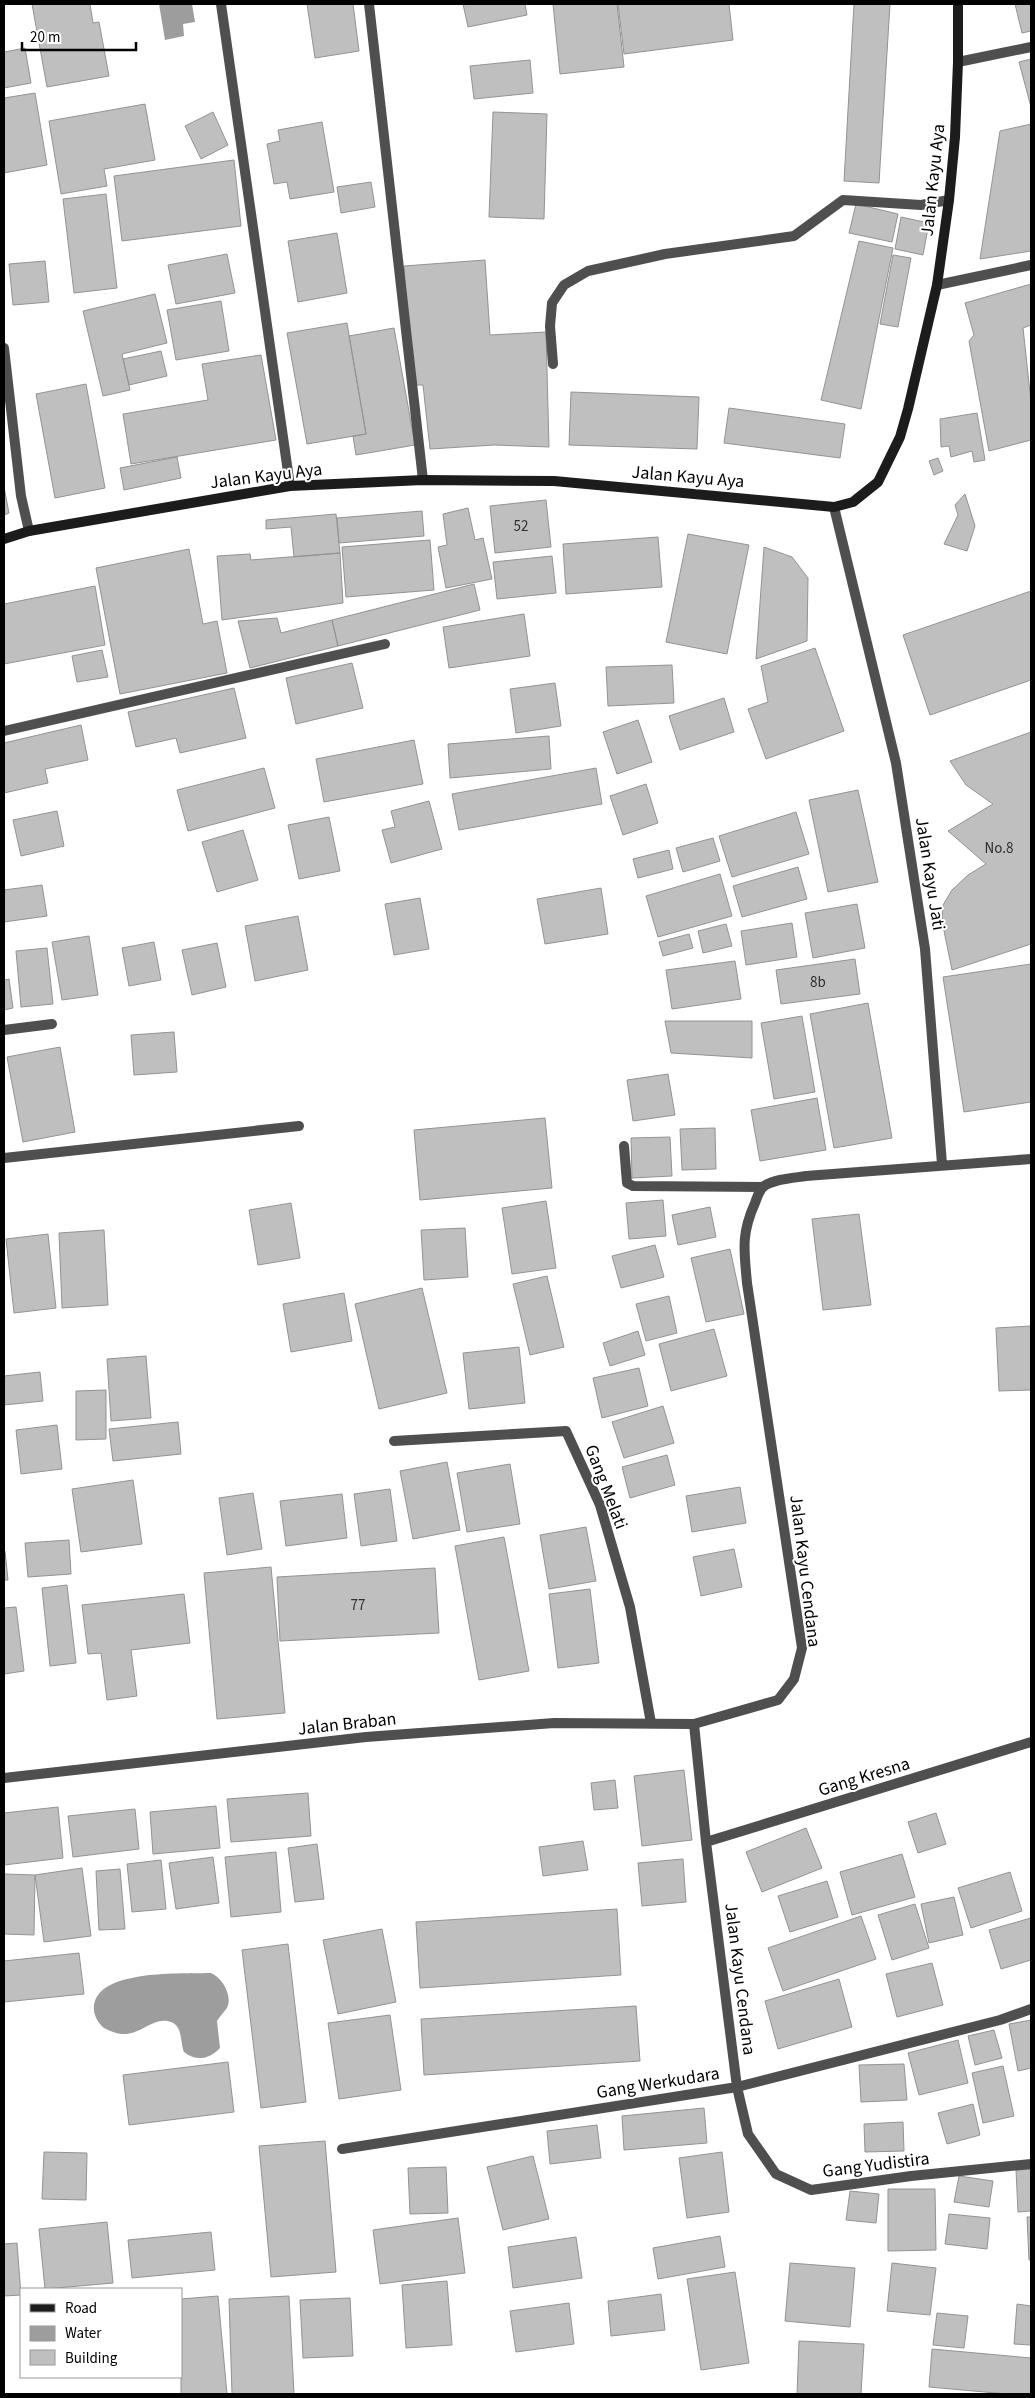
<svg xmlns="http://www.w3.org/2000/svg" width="1035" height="2398" font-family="'Source Sans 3',sans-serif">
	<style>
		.water { fill: #9d9d9d }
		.building { fill: #bfbfbf; stroke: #939393 }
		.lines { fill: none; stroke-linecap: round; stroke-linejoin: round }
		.minor { stroke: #4f4f4f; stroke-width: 10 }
		.tertiary { stroke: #4f4f4f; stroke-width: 10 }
		.secondary { stroke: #1c1c1c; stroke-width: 10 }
		.labels { text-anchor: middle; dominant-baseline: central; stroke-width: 4; stroke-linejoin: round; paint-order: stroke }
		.number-label { font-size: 15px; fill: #303030 }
		.street-label { font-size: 18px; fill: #000; stroke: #fff }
	</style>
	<rect width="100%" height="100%" fill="#fff"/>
	<path class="water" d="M159 4H192L195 22 183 24 184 36 165 40Z
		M211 1973C222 1978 233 1995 227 2008 224 2012 220 2016 217 2021L220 2048C210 2059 196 2062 184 2052 180 2043 183 2026 171 2022 149 2014 137 2046 106 2029 100 2026 95 2018 94 2011 90 1968 184 1974 211 1973Z"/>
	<path class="building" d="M32 4H93H90L93 23 99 22 109 76 47 87Z
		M307 4H353L359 51 315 58Z
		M463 4H525L527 15 468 27Z
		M553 4H617L624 67 560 74Z
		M618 4H729L733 40 624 54Z
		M854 4H890L879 183 844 181Z
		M1015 4H1031V31L1022 33Z
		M25 48 31 83 4 88V52Z
		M1031 59V107L1019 62Z
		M530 60 533 93 474 99 470 66Z
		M35 93 47 165 4 173V98Z
		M145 104 155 160 104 169 107 186 61 194 49 121Z
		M213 112 228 145 201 159 185 126Z
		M493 112 547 114 544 219 489 217Z
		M322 122 334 192 290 199 287 182 274 184 267 144 280 141 278 130Z
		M1031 124V251L980 259 1000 131Z
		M234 160 241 226 122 241 114 176Z
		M371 182 375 207 341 213 337 187Z
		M106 194 117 288 74 293 63 199Z
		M856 204 898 214 892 242 849 233Z
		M901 217 929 223 923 255 895 249Z
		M337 233 347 293 298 302 288 241Z
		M859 241 893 248 861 409 821 400Z
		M227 254 235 293 176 304 168 265Z
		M893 255 911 258 898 327 880 324Z
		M485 260 490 335 546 332 549 447 494 445 430 449 423 385H412L404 266Z
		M45 261 49 302 13 305 9 264Z
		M1031 284V325L1023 328 1031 402V440L989 451 969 341 974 335 965 303Z
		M155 294 167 343 122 354 130 390 103 396 83 311Z
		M221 301 229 351 176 360 167 310Z
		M347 323 366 434 307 444 287 333Z
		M394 328 415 445 356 455 353 436 366 434 349 336Z
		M161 351 167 376 129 385 123 359Z
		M261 355 276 440 131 464 123 414 208 400 202 364Z
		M86 384 105 488 55 498 36 394Z
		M571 392 699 397 697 449 569 445Z
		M729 408 845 424 840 458 724 443Z
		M977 413 985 460 974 462 972 451 951 457 949 446 941 447 940 419Z
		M177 457 181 478 124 490 120 468Z
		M938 458 943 471 934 475 929 461Z
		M4 487 9 513 4 515Z
		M965 494 975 526 967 551 944 544 958 515 955 505Z
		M546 500 551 547 495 553 490 506Z
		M468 508 475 540 483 538 492 579 446 588 438 547 447 545 443 514Z
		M422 511 424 536 339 543 337 518Z
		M336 514 340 553 294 557 291 527 266 529V520Z
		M688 534 749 545 727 654 666 642Z
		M658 537 662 587 566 594 563 544Z
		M430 540 434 590 346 597 342 547Z
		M764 547 792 557 808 578 807 641 756 659Z
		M189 549 203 624 217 621 227 673 120 694 96 568Z
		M340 553 343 603 222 620 217 556 250 554 251 560Z
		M552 556 556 593 497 599 493 562Z
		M474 584 480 610 338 646 332 620Z
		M95 586 105 645 4 664V604Z
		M1031 591V680L930 715 903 635Z
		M524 614 530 656 449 668 443 627Z
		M277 618 281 633 332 620 338 646 250 668 238 621Z
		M815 648 844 731 766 759 748 709 768 702 761 666Z
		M102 650 108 677 77 682 72 656Z
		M352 663 363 708 296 724 286 678Z
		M672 665 674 703 608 706 606 667Z
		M555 683 561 726 516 733 510 689Z
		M234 688 246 738 180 753 176 738 136 747 128 712Z
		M724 698 734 732 680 750 669 716Z
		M638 720 652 762 617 774 603 732Z
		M81 725 88 760 45 769 48 783 4 793V743Z
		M1031 732V944L952 970 942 921 943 905 952 890 968 875 986 864 948 831 993 804 966 785 950 761Z
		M549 736 551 769 450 778 448 744Z
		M414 740 423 784 324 802 316 759Z
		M264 768 275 808 188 831 177 790Z
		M596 768 602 804 459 830 452 794Z
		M646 784 658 823 623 835 610 796Z
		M858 790 878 882 828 892 809 800Z
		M429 801 442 849 391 863 382 830 395 827 391 811Z
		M57 811 64 846 21 856 13 820Z
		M796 812 809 854 732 877 719 836Z
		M329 817 340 871 299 879 288 825Z
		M243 830 258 880 217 892 202 842Z
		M713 838 720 861 683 872 676 848Z
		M669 850 673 869 638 878 633 859Z
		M798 867 807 899 742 917 733 886Z
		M720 874 732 916 658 937 646 896Z
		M42 885 47 916 4 922V890Z
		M601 888 608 934 545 944 537 899Z
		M420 898 429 949 394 955 385 904Z
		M857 904 865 948 813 958 805 913Z
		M298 916 308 970 255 981 245 926Z
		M792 923 797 957 746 965 741 931Z
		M726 924 732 946 703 953 698 931Z
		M689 934 693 948 663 956 659 942Z
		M89 936 98 995 62 1000 52 942Z
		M154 942 161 980 129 986 122 948Z
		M217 943 226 987 192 995 182 950Z
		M47 948 53 1004 21 1007 16 951Z
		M855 959 860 994 781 1004 776 970Z
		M735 961 741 999 672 1009 666 970Z
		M1031 964V1102L964 1112 943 977Z
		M9 979 13 1008 4 1010V980Z
		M868 1003 892 1138 834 1148 810 1014Z
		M802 1016 815 1092 774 1099 761 1023Z
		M665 1021H752V1058L671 1053Z
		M174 1032 177 1072 134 1075 131 1035Z
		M60 1047 75 1132 23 1142 7 1057Z
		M668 1074 675 1115 633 1121 627 1080Z
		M817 1098 826 1150 760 1161 751 1110Z
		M545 1118 552 1188 420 1200 414 1130Z
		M715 1128 716 1169 682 1170 680 1129Z
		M670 1137 672 1176 632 1178 631 1138Z
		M663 1200 666 1236 629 1239 626 1203Z
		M546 1201 556 1268 512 1274 502 1208Z
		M291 1203 300 1258 258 1265 249 1210Z
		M710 1207 716 1237 678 1245 672 1215Z
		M859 1214 871 1305 823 1310 812 1219Z
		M465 1228 468 1277 424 1280 421 1230Z
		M104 1230 108 1305 62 1308 59 1233Z
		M48 1234 56 1308 14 1313 6 1239Z
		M655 1245 664 1277 621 1288 612 1256Z
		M730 1249 744 1314 706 1322 691 1258Z
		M547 1276 564 1347 530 1355 513 1284Z
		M422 1288 447 1393 379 1409 355 1304Z
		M344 1293 352 1341 291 1352 283 1304Z
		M669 1296 677 1333 646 1341 636 1304Z
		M1031 1326V1390L999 1391 996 1328Z
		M714 1329 727 1376 671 1391 659 1344Z
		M638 1331 645 1355 610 1366 603 1343Z
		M519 1347 525 1403 469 1409 463 1353Z
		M146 1356 151 1418 111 1421 107 1359Z
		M639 1368 648 1406 602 1418 593 1378Z
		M40 1372 43 1401 4 1405V1376Z
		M106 1390V1439L76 1440V1391Z
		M663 1406 674 1443 624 1458 612 1422Z
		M178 1422 181 1454 113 1461 109 1429Z
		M57 1425 62 1469 21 1474 16 1430Z
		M667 1455 675 1485 630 1498 622 1467Z
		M447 1462 460 1530 413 1539 400 1471Z
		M510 1464 520 1524 467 1532 457 1473Z
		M133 1480 142 1544 81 1552 72 1489Z
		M740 1487 746 1523 692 1532 686 1496Z
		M390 1489 397 1541 361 1546 354 1494Z
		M253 1493 262 1549 227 1555 219 1498Z
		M342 1494 347 1538 286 1546 280 1501Z
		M586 1527 596 1581 549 1589 540 1535Z
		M504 1537 529 1671 479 1680 455 1546Z
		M69 1540 71 1574 28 1577 25 1543Z
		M734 1549 742 1587 701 1596 693 1557Z
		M5 1551 8 1580H4V1552Z
		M271 1567 285 1713 217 1719 204 1573Z
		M435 1568 439 1633 280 1641 277 1577Z
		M67 1585 76 1663 50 1666 42 1588Z
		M590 1589 599 1663 558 1668 549 1594Z
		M184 1594 190 1643 131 1650 137 1696 107 1700 101 1653 88 1654 82 1605Z
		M16 1607 24 1671 4 1674V1608Z
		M684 1770 692 1840 642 1846 634 1776Z
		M615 1780 618 1808 594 1810 591 1783Z
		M308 1793 311 1836 231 1842 227 1799Z
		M216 1806 220 1848 153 1854 150 1812Z
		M58 1807 63 1858 4 1865V1813Z
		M135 1809 139 1849 73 1857 68 1816Z
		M936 1813 946 1844 918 1853 908 1822Z
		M806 1828 822 1868 762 1892 746 1852Z
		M583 1841 588 1870 543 1876 539 1847Z
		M317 1844 324 1899 295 1902 288 1848Z
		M276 1852 281 1912 231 1917 225 1857Z
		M902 1854 915 1897 852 1915 840 1872Z
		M213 1857 219 1903 176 1909 169 1863Z
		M683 1859 686 1902 642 1906 638 1863Z
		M161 1860 166 1909 132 1912 127 1864Z
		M82 1868 91 1936 44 1942 35 1875Z
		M120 1869 125 1929 99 1930 96 1871Z
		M1010 1872 1022 1911 971 1928 958 1888Z
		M4 1874 35 1875 34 1935 4 1934Z
		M827 1881 838 1917 790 1932 778 1896Z
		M954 1897 963 1935 929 1943 921 1904Z
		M915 1904 929 1948 892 1960 878 1915Z
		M617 1909 621 1975 420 1988 416 1922Z
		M861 1916 876 1959 783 1991 768 1948Z
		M1031 1918V1960L1001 1969 989 1930Z
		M382 1929 396 2002 338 2014 323 1940Z
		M288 1944 306 2102 261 2108 242 1950Z
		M79 1953 84 1994 4 2002V1961Z
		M932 1963 943 2005 897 2017 886 1974Z
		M839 1979 852 2027 778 2049 765 2001Z
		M636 2006 640 2061 424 2075 421 2019Z
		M390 2015 401 2090 339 2099 328 2023Z
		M1031 2020V2068L1018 2071 1009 2024Z
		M994 2030 1002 2058 975 2065 968 2036Z
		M958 2040 968 2083 919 2095 908 2053Z
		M228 2062 234 2112 129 2125 123 2075Z
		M904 2064 907 2100 861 2102 859 2065Z
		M1003 2066 1014 2116 983 2123 972 2073Z
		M973 2104 980 2135 947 2144 938 2113Z
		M704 2108 707 2143 624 2150 622 2116Z
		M903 2122 904 2151 865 2152 864 2124Z
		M597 2125 601 2158 550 2164 547 2131Z
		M325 2141 336 2272 271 2277 259 2146Z
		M44 2152 87 2153 86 2200 42 2199Z
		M722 2152 729 2212 687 2218 679 2158Z
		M533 2156 549 2219 503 2230 487 2167Z
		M446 2167 448 2213 410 2214 408 2168Z
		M1031 2169V2211L1018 2212 1016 2170Z
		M959 2176 993 2181 989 2207 954 2202Z
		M888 2189H935L936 2250 888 2251Z
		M850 2191 879 2194 876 2223 846 2220Z
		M949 2214 990 2218 987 2249 945 2244Z
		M1027 2217H1031V2260H1029Z
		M458 2218 465 2273 380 2284 373 2230Z
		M107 2222 113 2283 45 2289 39 2229Z
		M211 2232 215 2270 132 2278 128 2240Z
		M720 2236 725 2267 658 2279 653 2248Z
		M576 2237 582 2278 513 2288 508 2247Z
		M17 2243 21 2295 4 2296V2244Z
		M790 2263 855 2268 850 2327 785 2321Z
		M892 2263 936 2268 930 2315 887 2311Z
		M735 2272 749 2363 701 2370 687 2279Z
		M447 2281 452 2345 406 2348 402 2285Z
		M661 2294 665 2330 611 2336 608 2301Z
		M218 2296 227 2394H181V2299Z
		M289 2296 294 2394H232L229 2299Z
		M350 2298 353 2356 303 2358 300 2300Z
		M569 2303 574 2344 516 2352 510 2311Z
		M1017 2304 1031 2306V2345L1014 2344Z
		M937 2313 968 2316 964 2348 933 2345Z
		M799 2341 864 2344 861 2394H797Z
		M932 2349 1031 2358V2394H1007L929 2387Z"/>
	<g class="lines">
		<path class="minor" d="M221 4 290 486
			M369 4 423 480
			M958 62 1031 47
			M937 285 1031 265
			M4 348 21 496 29 531
			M553 364 550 326 552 303 564 285 588 271 665 254 794 236 843 200 921 205 949 200
			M4 731 385 644
			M4 1030 52 1024
			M624 1146 627 1183 633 1186 763 1187
			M4 1158 299 1126
			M394 1441 566 1431 600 1505 630 1607 651 1723
			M694 1724 706 1842 737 2087 748 2134 776 2174 811 2190 911 2176 1031 2164
			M706 1842 1031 1742
			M342 2149 737 2087 1000 2020 1031 2009"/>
		<path class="tertiary" d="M834 507 896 763 925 949 942 1164
			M4 1778 366 1737 554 1723 694 1724 778 1700 794 1679 802 1648 747 1283C744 1250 741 1234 755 1203 757 1198 759 1190 764 1186 775 1179 793 1178 806 1176L1031 1159"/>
		<path class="secondary" d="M4 539 29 531 290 486 423 480 554 481 834 507 853 502 878 482 900 437 908 409 937 285 949 200 955 137 958 62V4"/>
	</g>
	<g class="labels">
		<g class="number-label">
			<text x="521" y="526">52</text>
			<text x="999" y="848">No.8</text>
			<text x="818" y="982">8b</text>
			<text x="358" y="1605">77</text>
		</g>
		<g class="street-label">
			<text transform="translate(933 180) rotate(-84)">Jalan Kayu Aya</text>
			<text transform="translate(266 476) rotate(-7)">Jalan Kayu Aya</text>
			<text transform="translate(688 477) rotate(5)">Jalan Kayu Aya</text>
			<text transform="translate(930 874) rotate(81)">Jalan Kayu Jati</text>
			<text transform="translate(606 1487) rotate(69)">Gang Melati</text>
			<text transform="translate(805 1571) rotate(83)">Jalan Kayu Cendana</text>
			<text transform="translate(347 1724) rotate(-6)">Jalan Braban</text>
			<text transform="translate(864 1777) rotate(-17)">Gang Kresna</text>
			<text transform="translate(740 1979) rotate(83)">Jalan Kayu Cendana</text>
			<text transform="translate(658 2083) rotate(-9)">Gang Werkudara</text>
			<text transform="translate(876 2165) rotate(-7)">Gang Yudistira</text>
		</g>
	</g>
	<rect width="1035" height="2398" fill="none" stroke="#000000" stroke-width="10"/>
	<rect x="20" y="2288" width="162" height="90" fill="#ffffff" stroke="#999999"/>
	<rect x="30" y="2304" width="25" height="8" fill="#1c1c1c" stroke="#999999"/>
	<text x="65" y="2313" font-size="15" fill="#000000">Road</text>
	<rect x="30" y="2326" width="25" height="15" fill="#9d9d9d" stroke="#999999"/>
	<text x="65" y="2338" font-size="15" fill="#000000">Water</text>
	<rect x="30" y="2350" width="25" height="15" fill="#bfbfbf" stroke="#999999"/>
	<text x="65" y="2363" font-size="15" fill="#000000">Building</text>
	<path d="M22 42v8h114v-8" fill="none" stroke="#000000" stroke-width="2.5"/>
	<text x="30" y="42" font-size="15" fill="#000000" stroke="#ffffff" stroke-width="4" paint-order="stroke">20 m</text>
</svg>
